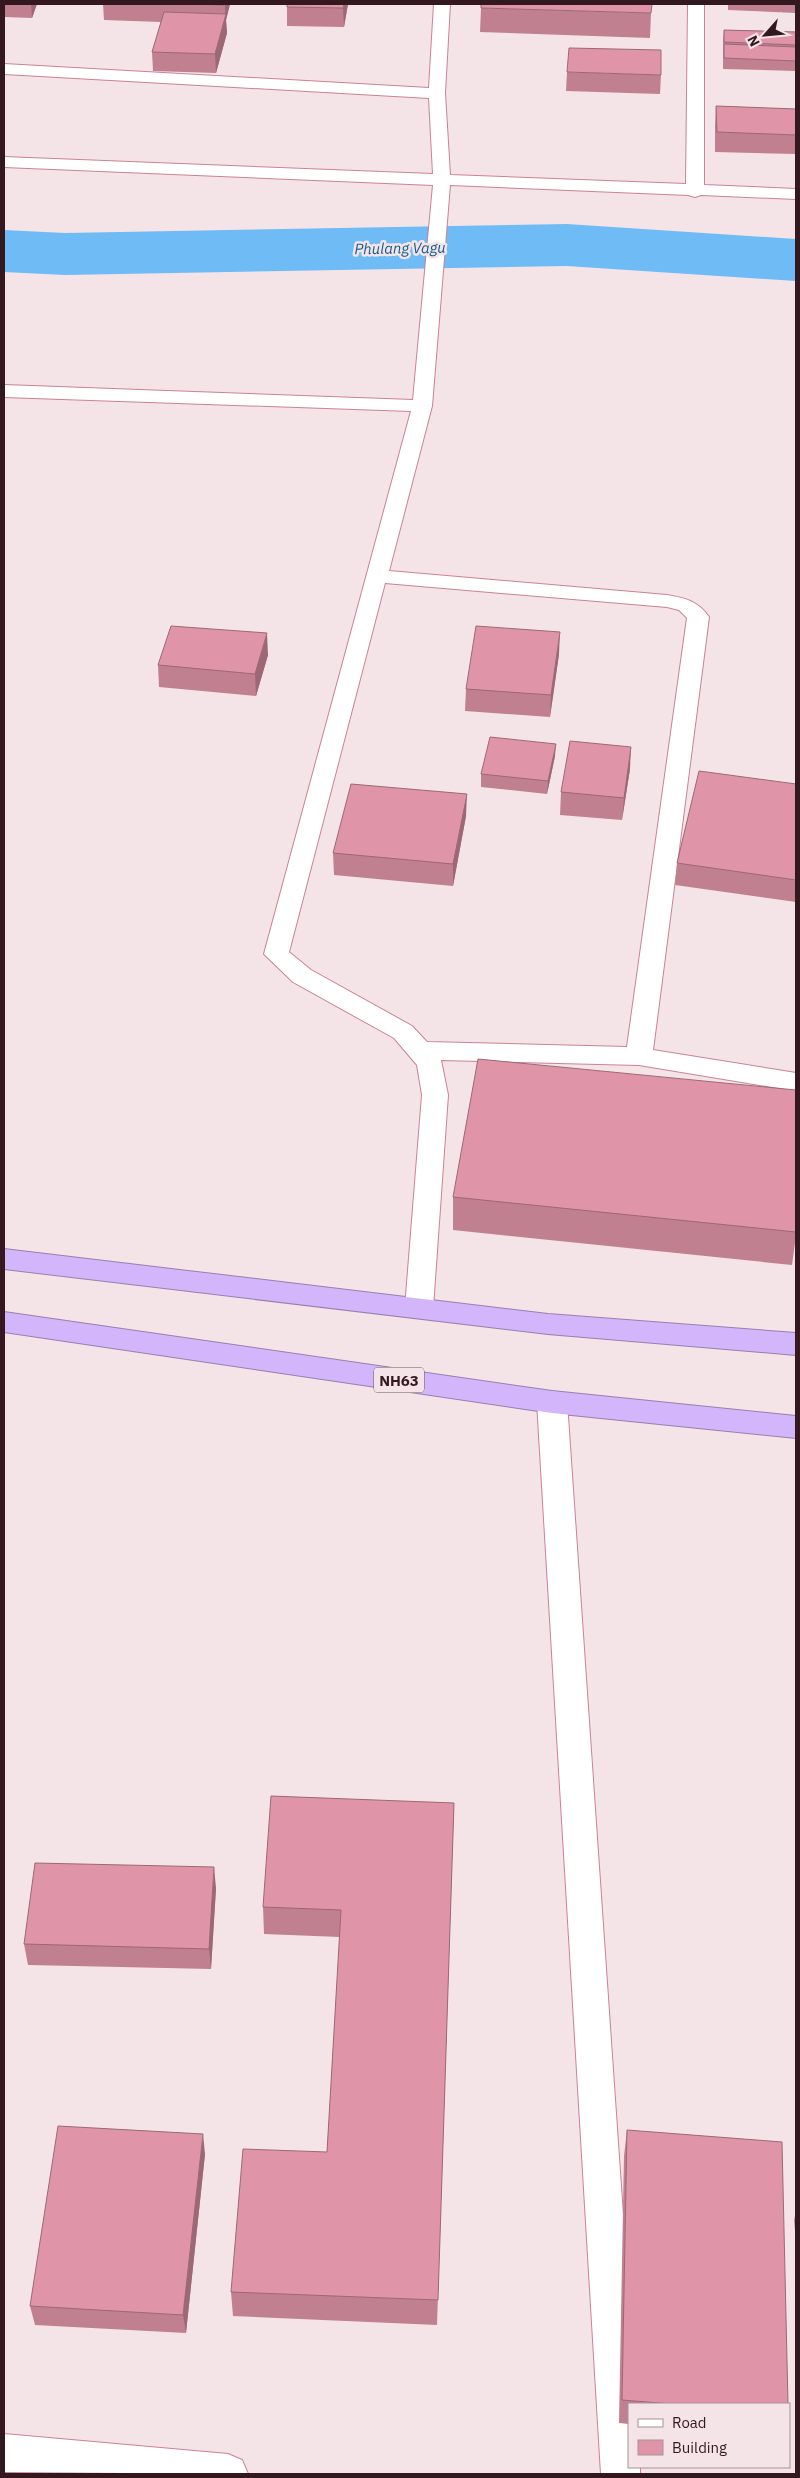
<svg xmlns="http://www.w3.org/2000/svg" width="800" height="2478" font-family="'IBM Plex Sans',sans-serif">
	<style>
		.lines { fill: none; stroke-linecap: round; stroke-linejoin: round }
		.river { fill: #6fbbf6; fill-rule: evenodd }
		.minor-casing { stroke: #cb8295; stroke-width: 2 }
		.highway-casing { stroke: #9b7eae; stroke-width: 2 }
		.minor { fill: #fff; fill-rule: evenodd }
		.highway { fill: #d2b5fa; fill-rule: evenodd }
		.wall { fill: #c08090 }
		.shaded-wall { fill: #9c6875 }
		.building { fill: #df95a7; stroke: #9c6875 }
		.labels { text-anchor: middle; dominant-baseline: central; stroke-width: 5; stroke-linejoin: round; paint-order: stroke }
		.far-water-label { font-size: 15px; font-style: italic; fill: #125c8c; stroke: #f4e4e7 }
		.shield { fill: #f4e4e7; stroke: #6e555c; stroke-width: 1 }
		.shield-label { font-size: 15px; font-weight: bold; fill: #341820 }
	</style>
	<rect width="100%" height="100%" fill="#f4e4e7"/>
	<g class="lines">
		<path class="river" d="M567 224 796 239V281L567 266 65 275 4 272V230L65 233Z"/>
		<g class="minor-casing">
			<path id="minor" d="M434 4H450L445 93 450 175 686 184 688 4H704V185L796 189V199L701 195 695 197 688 195 450 185 432 406 389 571 667 595C685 598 698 601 709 617L653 1050 796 1073V1091L639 1065 441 1060 448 1095 433 1308 429 1315 419 1318 409 1315 405 1308 422 1095 417 1065 394 1038 293 982 264 954 411 411 4 397V385L413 400 433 185 4 167V157L433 174 429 98 4 74V64L429 88ZM385 583 667 607 679 610 687 618 627 1047 427 1042 412 1026 311 970 289 952Z
				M552 1391 562 1394 567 1402 636 2404H629V2467H640V2474H601L537 1402 542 1394Z
				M4 2434 228 2454 242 2460 248 2474 4 2472Z"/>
		</g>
		<g class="highway-casing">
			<path id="highway" d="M4 1249 548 1314 796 1333V1355L548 1334 4 1269Z
				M4 1312 552 1391 796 1416V1438L552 1413 4 1332Z"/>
		</g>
		<use href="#minor" class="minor"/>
		<use href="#highway" class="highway"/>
	</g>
	<path class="wall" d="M4 4H37L32 18 4 17Z
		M103 4H230L226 20 227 33 216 73 153 71 152 52 161 22 104 20Z
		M348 4 344 27 287 26V7Z
		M728 4H796V13L728 10Z
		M481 8 651 13 650 38 480 32Z
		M724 30 796 32V71L723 69V40Z
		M567 72 661 75 660 94 566 91Z
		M716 106 796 109V154L715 152V125Z
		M559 654 550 717 465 711 466 689Z
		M268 655 256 696 159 687 158 665Z
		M555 756 547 794 481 787V774Z
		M630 769 622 820 560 815 561 792Z
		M796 784V902L675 885 677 863Z
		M466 816 453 886 334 875 333 853Z
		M796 1090V1235L792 1265 453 1230V1197Z
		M454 1803 437 2325 233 2316 231 2292 327 2152 340 1937 264 1934 263 1907Z
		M216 1888 211 1969 28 1965 24 1944Z
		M627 2130 788 2404H629V2424L619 2423 624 2156Z
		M205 2154 186 2333 35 2325 30 2306Z
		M796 2212V2242L794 2220Z"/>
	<path class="shaded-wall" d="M31 4H37L32 18Z
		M225 4H230L226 20 227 33 216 73 215 54 225 18Z
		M344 4H348L344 27 343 8Z
		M560 632 559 654 550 717 551 695Z
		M267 633 268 655 256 696 255 674Z
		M556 744 555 756 547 794 548 781Z
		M631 747 630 769 622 820 624 798Z
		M467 794 466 816 453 886V864Z
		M214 1867 216 1888 211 1969 209 1949Z
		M203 2134 205 2154 186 2333 183 2315Z"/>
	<path class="building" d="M190 4H225L224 5Z
		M287 4H344L343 8 287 7Z
		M481 4H652L651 13 481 8Z
		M164 12 226 14 215 54 152 52Z
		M724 30 796 32V45L724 42Z
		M724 44 796 47V61L724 58Z
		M569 48 661 50V75L567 72Z
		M716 106 796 109V135L717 132Z
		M171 626 267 633 255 674 158 665Z
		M476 626 560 632 551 695 466 689Z
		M490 737 556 744 548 781 481 774Z
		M570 741 631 747 624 798 561 792Z
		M699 771 796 784V880L677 863Z
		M351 784 467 794 453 864 333 853Z
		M478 1059 796 1090V1232L453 1197Z
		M271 1796 454 1803 438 2300 231 2292 243 2149 327 2152 341 1910 263 1907Z
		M35 1863 214 1867 209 1949 24 1944Z
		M58 2126 203 2134 183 2315 30 2306Z
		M627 2130 782 2142 788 2404H673L622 2400Z"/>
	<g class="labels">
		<g class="far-water-label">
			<text transform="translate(400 248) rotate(-1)">Phulang Vagu</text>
		</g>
		<rect class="shield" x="374" y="1367.5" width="50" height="25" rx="4"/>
		<g class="shield-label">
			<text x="399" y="1380">NH63</text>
		</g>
	</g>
	<rect width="800" height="2478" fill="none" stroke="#341820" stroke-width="10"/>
	<rect x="628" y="2403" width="162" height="65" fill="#f4e4e7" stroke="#a79297"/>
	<rect x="638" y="2419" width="25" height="8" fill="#ffffff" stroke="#a79297"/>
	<text x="672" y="2428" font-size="15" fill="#341820">Road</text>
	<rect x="638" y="2440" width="25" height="15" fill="#df95a7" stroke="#a79297"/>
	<text x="672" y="2453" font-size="15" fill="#341820">Building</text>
	<g transform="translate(765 35) rotate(243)" stroke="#f4e4e7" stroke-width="4" paint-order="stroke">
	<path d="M0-4L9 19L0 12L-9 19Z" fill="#341820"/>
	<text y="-8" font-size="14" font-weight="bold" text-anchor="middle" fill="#341820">N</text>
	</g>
</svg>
